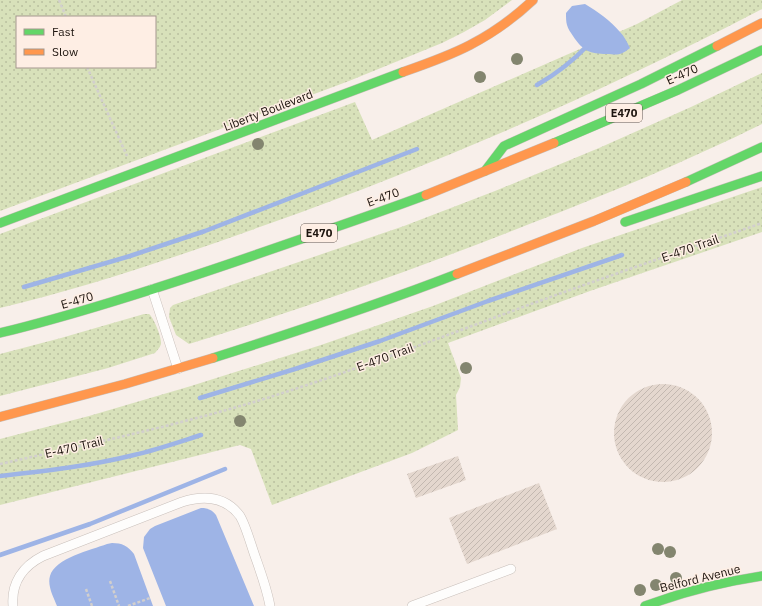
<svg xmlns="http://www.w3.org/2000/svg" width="762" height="606" font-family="'IBM Plex Sans',sans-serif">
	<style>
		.grass { fill: url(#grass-dots); fill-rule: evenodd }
		.water { fill: #9eb4e6 }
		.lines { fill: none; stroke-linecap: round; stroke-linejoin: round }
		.stream { stroke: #9eb4e6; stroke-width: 4.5 }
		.building { fill: url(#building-hatch) }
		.lane-casing { stroke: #c8bfba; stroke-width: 10 }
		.fast-casing { stroke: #c8bfba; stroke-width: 10 }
		.slow-casing { stroke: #c8bfba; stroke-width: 10 }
		.path { stroke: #d2cfcd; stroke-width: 2.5; stroke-dasharray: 3 2; stroke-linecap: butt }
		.lane { stroke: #fefdfc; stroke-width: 9 }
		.fast { stroke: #63d668; stroke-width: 9 }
		.slow { stroke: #ff974d; stroke-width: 9 }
		.tree { fill: #83856f }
		.labels { text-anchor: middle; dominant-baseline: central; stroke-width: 3; stroke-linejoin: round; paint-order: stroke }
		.shield { fill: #feeee4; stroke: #60554e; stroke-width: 1 }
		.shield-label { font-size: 11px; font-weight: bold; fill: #1d140e }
		.street-label { font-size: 12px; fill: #1d140e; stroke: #feeee4 }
	</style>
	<defs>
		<pattern id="grass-dots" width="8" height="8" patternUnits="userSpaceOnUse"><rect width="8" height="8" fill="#d8e1ba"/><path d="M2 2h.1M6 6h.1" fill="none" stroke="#b9c09f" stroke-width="1.8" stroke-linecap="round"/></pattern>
		<pattern id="building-hatch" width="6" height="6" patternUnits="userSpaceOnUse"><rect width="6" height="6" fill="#e4d7ce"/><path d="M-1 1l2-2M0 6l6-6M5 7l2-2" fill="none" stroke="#c3b8b0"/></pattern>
	</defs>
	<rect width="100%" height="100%" fill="#f8efea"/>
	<path class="grass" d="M0 0H512L485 20 464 32 442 43 349 81 0 211ZM17 17H155V67H17Z
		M682 0H762V9C603 92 439 163 271 223 182 255 92 286 0 308V234L355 102 372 140 637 24Z
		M762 73V124C687 161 610 193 532 223 419 268 305 308 189 344L176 335 169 317 170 308 173 305 404 226 495 191 599 148 691 107Z
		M762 187V232L590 291 448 343 461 378 460 387 456 395 458 430 412 453 272 505 251 449 240 445 0 505V439L89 416 191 386 321 345 433 306 582 248Z
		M144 314H149C154 318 162 338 161 344 160 348 157 350 155 353L108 368 0 396V354L61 338Z"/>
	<path class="water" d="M585 4C598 12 610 20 620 32 624 36 627 42 630 48 621 55 619 55 607 54 590 54 583 51 573 36 571 33 568 29 567 25 566 22 566 17 566 13L572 6Z
		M201 508C208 508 212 510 216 515L254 606H166L143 548 144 537 150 529 155 526Z
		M112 543C122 543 128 546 134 554L153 606H57C54 598 47 586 50 576 55 558 91 550 107 544Z"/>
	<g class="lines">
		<path class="stream" d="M537 85C556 74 572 62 587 46
			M24 287 130 256 205 231 417 149
			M200 398 295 369 380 341 488 301 622 255
			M0 476C45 471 90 466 134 455 156 450 179 442 201 435
			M0 555 90 524 225 469"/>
	</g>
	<path class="building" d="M614 433a49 49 0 1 1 98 0a49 49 0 1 1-98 0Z
		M458 456 466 480 416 498 407 474Z
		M539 483 557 529 467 564 449 518Z"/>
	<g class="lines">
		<g class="lane-casing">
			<path id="lane" d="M152 289 178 369
				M13 606C11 583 23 566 43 556L182 502C204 495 225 496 240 516 246 526 251 545 255 556 261 573 267 589 270 606
				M412 606 511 569"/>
		</g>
		<g class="fast-casing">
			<path id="fast" d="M554 143 678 90 762 50
				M485 171 504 146 641 84 717 46
				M686 182 762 147
				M625 222 762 176
				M0 223 403 72
				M0 333C86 312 171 284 255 255 312 235 370 216 426 195
				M213 358C295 332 377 305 457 274
				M645 606C683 592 722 582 762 576"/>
		</g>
		<g class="slow-casing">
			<path id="slow" d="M717 46 762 23
				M403 72C426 64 449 56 470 45 493 33 514 18 533 0
				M426 195 554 143
				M457 274 594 221 686 182
				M0 417 125 384 213 358"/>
		</g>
		<path class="path" d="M59 0 66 17
			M87 67 127 156
			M0 464C85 445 170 427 254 402 345 374 434 340 523 307 602 278 682 251 762 223
			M110 581 119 606
			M86 589 92 606
			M128 606 150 598"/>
		<use href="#lane" class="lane"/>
		<use href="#fast" class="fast"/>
		<use href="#slow" class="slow"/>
	</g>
	<g class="tree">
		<circle cx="517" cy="59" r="6"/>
		<circle cx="480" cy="77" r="6"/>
		<circle cx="258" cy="144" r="6"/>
		<circle cx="466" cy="368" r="6"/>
		<circle cx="240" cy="421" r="6"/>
		<circle cx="658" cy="549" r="6"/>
		<circle cx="670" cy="552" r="6"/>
		<circle cx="676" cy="578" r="6"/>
		<circle cx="656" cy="585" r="6"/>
		<circle cx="640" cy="590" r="6"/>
	</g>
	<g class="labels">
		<g class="shield">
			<rect x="606" y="104" width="36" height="18" rx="3"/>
			<rect x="301" y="224" width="36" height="18" rx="3"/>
		</g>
		<g class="shield-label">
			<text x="624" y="113">E470</text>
			<text x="319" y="233">E470</text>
		</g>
		<g class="street-label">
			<text transform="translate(682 74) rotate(-24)">E-470</text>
			<text transform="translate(268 110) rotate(-21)">Liberty Boulevard</text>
			<text transform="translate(383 197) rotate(-20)">E-470</text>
			<text transform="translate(690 248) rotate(-19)">E-470 Trail</text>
			<text transform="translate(77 300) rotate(-16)">E-470</text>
			<text transform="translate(385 357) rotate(-20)">E-470 Trail</text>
			<text transform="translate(74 447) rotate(-13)">E-470 Trail</text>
			<text transform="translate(700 578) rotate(-14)">Belford Avenue</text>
		</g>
	</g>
	<rect x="16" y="16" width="140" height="52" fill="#feeee4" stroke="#a4978e"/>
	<rect x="24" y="29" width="20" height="6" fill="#63d668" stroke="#a4978e"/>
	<text x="52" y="36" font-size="12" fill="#1d140e">Fast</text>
	<rect x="24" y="49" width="20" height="6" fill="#ff974d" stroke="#a4978e"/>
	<text x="52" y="56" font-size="12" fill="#1d140e">Slow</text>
</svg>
